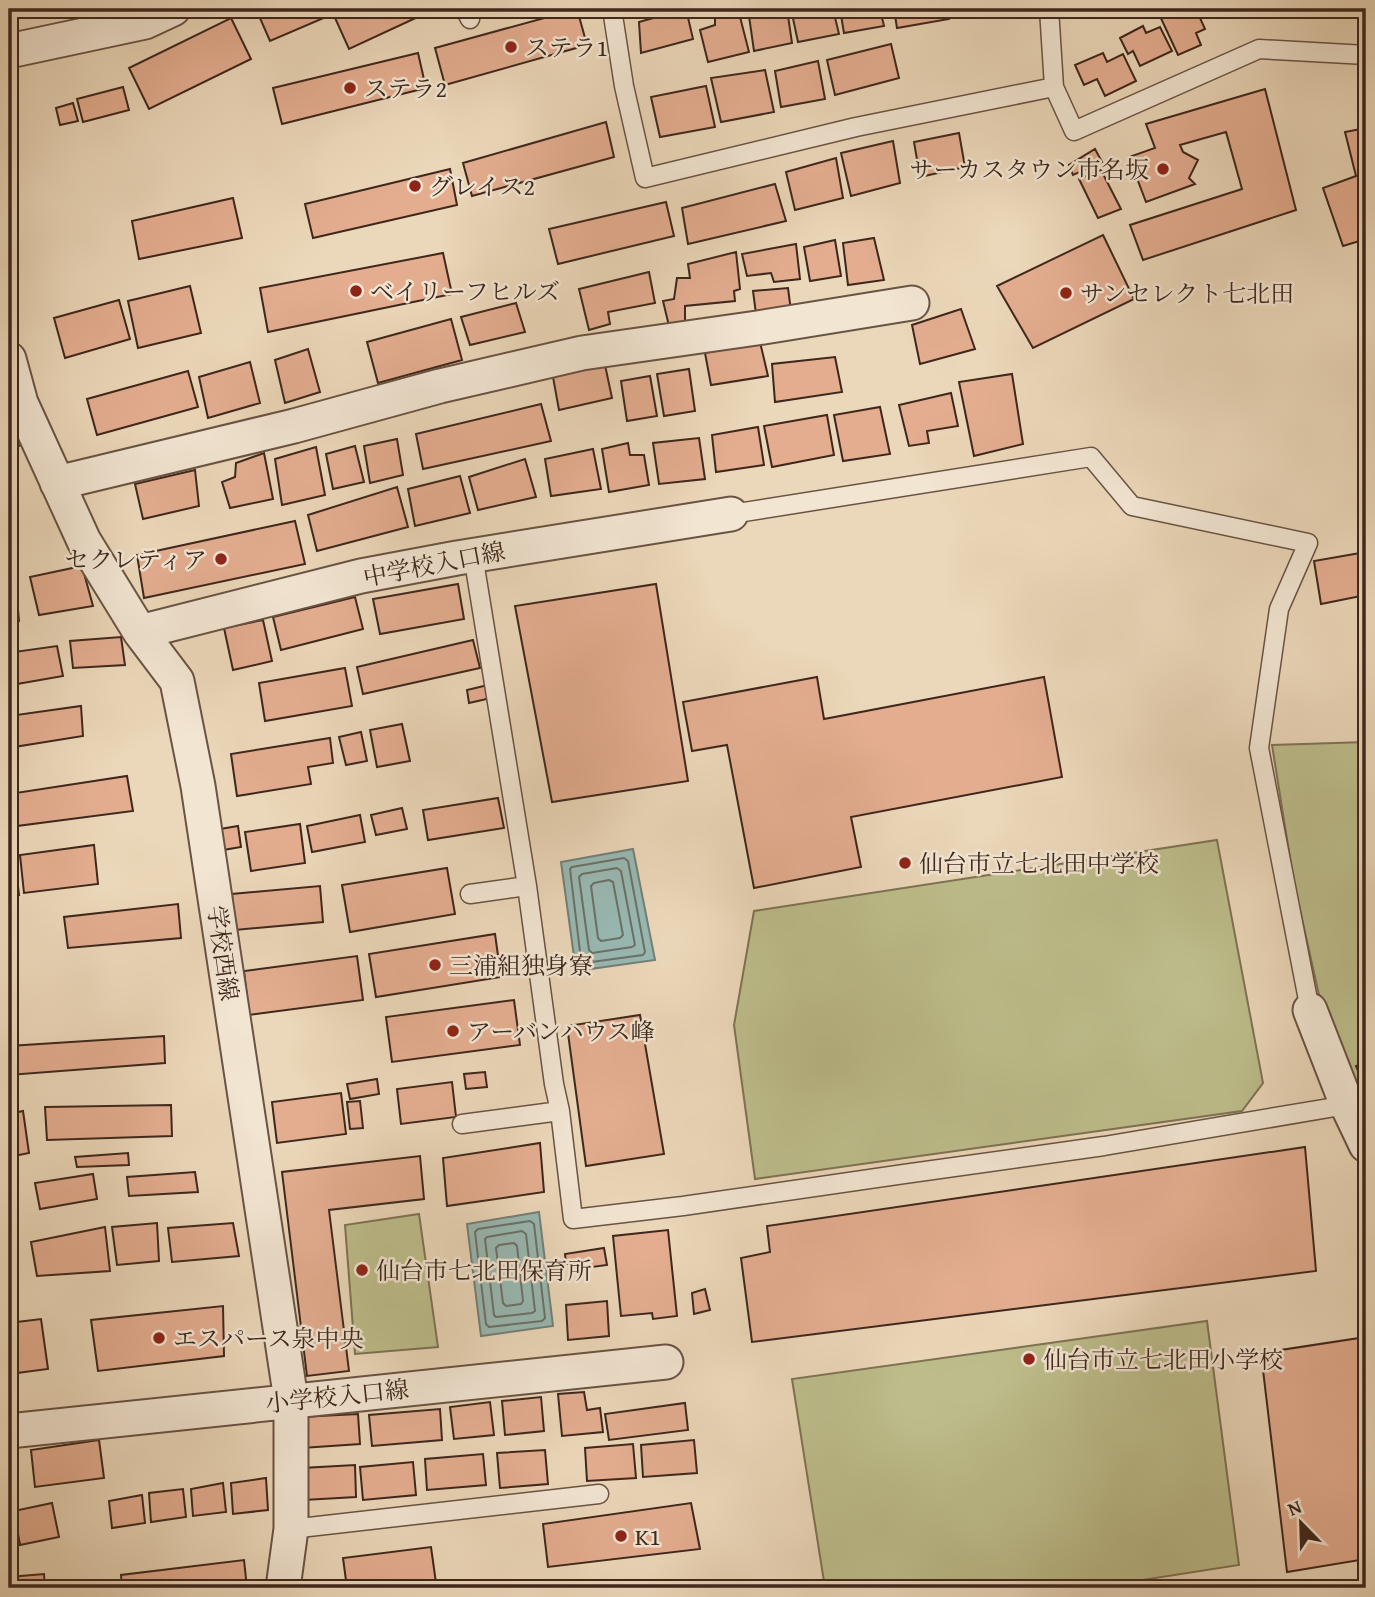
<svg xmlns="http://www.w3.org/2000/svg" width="1375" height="1597" font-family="'Gentium Book Plus','Noto Serif JP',serif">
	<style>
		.green { fill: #bdbd8b; stroke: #7e7254; stroke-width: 2 }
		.water { fill: #98b9b3; stroke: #747f77; stroke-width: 2 }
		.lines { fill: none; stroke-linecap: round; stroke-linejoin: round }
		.shore { stroke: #6b7068; stroke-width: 2 }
		.building { fill: #e4ad90; stroke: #3e271c; stroke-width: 2 }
		.lane-casing { stroke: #695343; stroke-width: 21 }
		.street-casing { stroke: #695343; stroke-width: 37 }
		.lane { stroke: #f2e5d2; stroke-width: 18 }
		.street { stroke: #f2e5d2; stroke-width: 33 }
		.poi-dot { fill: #8f2418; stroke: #f2e5d2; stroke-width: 2.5 }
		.labels { text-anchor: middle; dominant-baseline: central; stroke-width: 5; stroke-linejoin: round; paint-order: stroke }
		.poi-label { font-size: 24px; fill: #3e271c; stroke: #f2e5d2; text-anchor: start }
		.street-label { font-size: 24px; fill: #3e271c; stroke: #f2e5d2 }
	</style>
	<rect width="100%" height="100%" fill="#ebd7b9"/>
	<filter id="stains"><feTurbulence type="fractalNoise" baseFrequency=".00286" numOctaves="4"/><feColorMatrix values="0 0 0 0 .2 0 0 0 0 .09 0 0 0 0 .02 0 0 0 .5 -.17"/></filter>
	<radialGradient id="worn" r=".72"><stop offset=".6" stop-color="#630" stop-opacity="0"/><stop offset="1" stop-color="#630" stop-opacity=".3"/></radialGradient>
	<path class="green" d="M1366 742V1124L1321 1004 1294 883 1272 745Z
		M1217 840 1263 1083 1242 1111 755 1179 734 1025 754 911Z
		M419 1214 438 1347 355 1354 345 1225Z
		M1207 1321 1239 1565 1091 1588H825L792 1379Z"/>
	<path class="water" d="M633 849 655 960 576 971 561 862Z
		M539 1212 553 1326 481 1336 467 1224Z"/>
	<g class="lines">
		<path class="shore" d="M624 858 628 861 645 952 643 955 584 963 581 960 570 869 572 867Z
			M617 868 621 871 635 945 632 947 592 953 589 950 579 877 582 874Z
			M609 880 613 882 623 935 620 938 601 941 598 938 591 886 594 883Z
			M530 1221 534 1224 545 1318 542 1321 489 1327 486 1324 475 1232 478 1229Z
			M522 1231 526 1234 535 1311 532 1313 496 1317 494 1315 485 1239 487 1237Z
			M514 1243 517 1246 523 1301 521 1304 506 1306 503 1303 496 1248 499 1245Z"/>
	</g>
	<path class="building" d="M256 9H322L326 17 270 41Z
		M331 9H435L349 49Z
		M577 9 587 45 445 85 435 48Z
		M686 9 693 39 641 53 639 22Z
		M715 9H738L749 52 708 62 700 30 715 25Z
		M748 9H787L792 43 754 51Z
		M791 9H833L839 34 798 42Z
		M840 9H880L884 26 844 33Z
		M894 9H948L949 19 897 28Z
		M1171 9H1183L1185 13 1196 9 1205 29 1196 33 1201 45 1178 55 1159 14Z
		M231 18 251 59 149 109 129 68Z
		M1143 26 1146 33 1160 27 1172 51 1140 66 1133 51 1128 54 1120 38Z
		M891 44 899 78 835 95 827 60Z
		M418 53 426 88 282 124 273 88Z
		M1103 53 1107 62 1123 54 1136 81 1105 96 1097 79 1084 85 1075 65Z
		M818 61 825 99 781 107 775 71Z
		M765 70 774 112 721 122 711 78Z
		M706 86 715 127 660 137 651 97Z
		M123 87 129 110 83 122 77 99Z
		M1265 89 1296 210 1143 260 1130 225 1242 189 1226 132 1180 145 1183 152 1198 160 1189 178 1195 184 1146 202 1129 157 1155 148 1146 124Z
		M73 103 78 121 60 125 56 108Z
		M606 122 614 157 472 196 463 163Z
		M1366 128V239L1343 246 1323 188 1356 176 1345 132Z
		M959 133 965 167 920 177 914 142Z
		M893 141 900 183 851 196 841 153Z
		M1095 149 1102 162 1073 175 1069 165Z
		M836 158 843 198 795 210 786 172Z
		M450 169 457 205 313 238 305 204Z
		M1101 170 1121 209 1098 218 1079 179Z
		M775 184 786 221 688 244 682 208Z
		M233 198 242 238 139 259 132 221Z
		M666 202 674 236 558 264 549 229Z
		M1103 235 1134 299 1033 348 997 286Z
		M874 238 884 280 848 285 843 243Z
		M835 240 841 276 810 281 804 247Z
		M796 244 800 279 774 282 771 273 747 276 742 254Z
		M736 252 740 289 734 291 735 301 685 306V321L669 326 663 301 674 299 677 278H690L688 264Z
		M443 253 452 294 268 332 260 288Z
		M649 272 655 303 608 312 610 324 589 330 579 289Z
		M190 286 201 333 138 348 128 301Z
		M788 288 791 311 756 314 753 291Z
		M119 300 130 339 65 358 54 318Z
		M516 303 525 332 470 345 461 317Z
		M961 309 975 349 920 364 912 325Z
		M451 319 462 360 378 383 367 342Z
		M760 342 768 376 711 385 705 353Z
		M308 349 320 392 285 403 275 360Z
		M835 357 842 392 775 402 772 364Z
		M250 362 260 403 208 418 199 377Z
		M605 365 612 398 559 410 553 377Z
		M689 369 695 411 664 416 657 374Z
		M188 371 198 407 97 435 87 399Z
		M1012 374 1023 444 974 456 959 382Z
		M650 376 657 416 627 421 621 381Z
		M951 393 958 426 927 431 929 443 909 446 899 405Z
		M541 404 551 441 423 469 416 434Z
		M880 407 890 454 843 461 834 415Z
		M18 415 27 444 9 448V418Z
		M827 415 834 455 772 467 764 426Z
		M758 427 764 465 716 472 712 435Z
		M699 438 705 479 659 484 653 443Z
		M397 439 403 475 370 483 364 446Z
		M628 443 630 455H644L649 485 609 492 602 449Z
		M355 446 364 482 333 489 326 454Z
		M316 447 325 495 282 505 275 459Z
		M593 449 601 489 551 496 545 459Z
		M264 453 273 499 230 508 222 482 235 477 236 463Z
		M525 459 536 497 478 510 469 477Z
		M195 470 199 506 143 519 135 484Z
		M460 476 470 513 415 526 408 489Z
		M397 487 408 527 317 551 308 515Z
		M9 501 15 520 9 522Z
		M295 521 305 564 144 598 137 555Z
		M1366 552V595L1321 604 1314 561Z
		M82 566 93 606 39 615 30 577Z
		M15 576 19 621 9 623V577Z
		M458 584 464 619 380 634 373 599Z
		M656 584 688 781 552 802 515 606Z
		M355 597 363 629 281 650 273 617Z
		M263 620 272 661 233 670 224 628Z
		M121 637 125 665 73 668 70 641Z
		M473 640 480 668 363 694 357 667Z
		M57 646 63 676 17 684 14 652Z
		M345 668 352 706 265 721 259 683Z
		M817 677 824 719 1044 677 1062 777 851 817 861 867 754 888 727 745 692 751 683 702Z
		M488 685 491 698 469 703 467 690Z
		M81 706 83 736 14 747 9 716Z
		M402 724 410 761 377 767 370 730Z
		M361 732 367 761 346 765 339 737Z
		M330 738 333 763 308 767 311 784 237 796 231 754Z
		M127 776 133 811 9 827V794Z
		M498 798 504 828 428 840 423 810Z
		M402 808 407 829 376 835 371 815Z
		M360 815 365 842 312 852 307 826Z
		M300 824 305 863 251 871 245 832Z
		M238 826 241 847 223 850 220 829Z
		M94 845 98 884 24 893 20 855Z
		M14 850 19 895 9 896V851Z
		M447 868 455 914 350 932 342 885Z
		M320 886 323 922 235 930 232 894Z
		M178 904 181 938 68 948 64 917Z
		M495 934 501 977 376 997 369 954Z
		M357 956 363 1000 249 1015 244 971Z
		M514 1000 520 1045 392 1062 386 1017Z
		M640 1015 664 1154 586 1166 567 1026Z
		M164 1036 165 1063 9 1075V1046Z
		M1366 1062V1089L1356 1066Z
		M485 1072 487 1087 466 1089 464 1074Z
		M377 1079 379 1094 350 1099 347 1084Z
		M452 1082 456 1117 401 1124 397 1089Z
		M341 1093 346 1134 277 1143 272 1102Z
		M360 1101 363 1128 350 1129 347 1102Z
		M171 1105 172 1136 47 1140 45 1107Z
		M23 1111 29 1153 9 1157V1114Z
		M540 1143 544 1192 447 1206 443 1158Z
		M1305 1147 1316 1271 752 1342 741 1258 770 1252 767 1226Z
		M128 1153 129 1165 77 1167 75 1157Z
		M420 1156 424 1199 329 1210 349 1371 307 1376 282 1172Z
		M195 1172 198 1192 129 1196 127 1177Z
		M93 1174 97 1199 40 1209 35 1183Z
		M157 1223 159 1261 117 1265 112 1227Z
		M233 1223 239 1256 172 1262 168 1228Z
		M105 1227 110 1271 37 1276 31 1242Z
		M668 1230 677 1316 653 1319 652 1313 621 1316 613 1236Z
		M604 1248 607 1265 585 1268 583 1262 566 1264 565 1254Z
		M705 1289 710 1310 694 1314 692 1293Z
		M607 1301 609 1336 568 1340 566 1305Z
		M223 1306 224 1356 98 1371 91 1320Z
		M41 1319 48 1369 9 1374V1323Z
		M1366 1337V1559L1287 1572 1261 1353Z
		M584 1392 587 1410 600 1408 603 1432 562 1436 558 1394Z
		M541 1397 544 1431 505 1435 502 1401Z
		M490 1402 494 1435 454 1439 450 1407Z
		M685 1403 688 1430 609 1440 605 1414Z
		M440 1409 442 1440 372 1446 369 1415Z
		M358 1414 360 1444 302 1448 300 1417Z
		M99 1440 104 1478 35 1487 31 1450Z
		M694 1440 697 1473 643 1477 641 1445Z
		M633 1444 636 1478 587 1481 585 1448Z
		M545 1450 548 1484 500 1488 497 1453Z
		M9 1451H11L16 1490 9 1491Z
		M483 1454 486 1485 427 1490 425 1459Z
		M413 1462 416 1495 363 1500 360 1467Z
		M355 1465 356 1497 304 1500 302 1468Z
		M266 1478 268 1510 233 1514 231 1483Z
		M223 1483 226 1512 193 1516 191 1489Z
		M183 1489 186 1517 151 1522 149 1493Z
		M142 1495 145 1523 112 1528 109 1501Z
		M52 1503 59 1537 20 1545 14 1511Z
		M691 1503 700 1549 548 1567 543 1524Z
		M431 1547 436 1583 399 1588H347L343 1558Z
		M244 1560 247 1588H122L121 1575Z
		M44 1574 45 1588H9V1577Z"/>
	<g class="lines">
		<g class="lane-casing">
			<path id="lane" d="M465 9 470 19
				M612 9 624 86 645 178 856 127 1054 87 1074 131 1259 49 1366 55
				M1049 9 1054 87
				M731 514 1091 457 1132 506 1308 543 1279 609 1259 748 1310 1010
				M470 894 527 886 473 555
				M560 1111 573 1219 683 1206 904 1174 1104 1146 1347 1105
				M462 1124 560 1111 554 1084 527 886
				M291 1529 599 1494"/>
		</g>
		<g class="street-casing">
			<path id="street" d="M9 51 145 22 173 9
				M9 359 21 403 84 541 140 632 177 681 198 786 291 1400V1529L283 1588
				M57 483 294 426 440 386 582 353 757 328 912 303
				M140 632 361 576 457 558 731 514
				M1310 1010 1347 1105 1366 1145
				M9 1431 666 1362"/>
		</g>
		<use href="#lane" class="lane"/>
		<use href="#street" class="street"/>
	</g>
	<g class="poi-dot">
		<circle cx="511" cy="47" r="7"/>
		<circle cx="350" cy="88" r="7"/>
		<circle cx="1163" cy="169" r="7"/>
		<circle cx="415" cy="186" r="7"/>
		<circle cx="356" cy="291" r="7"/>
		<circle cx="1066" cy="293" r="7"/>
		<circle cx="221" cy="559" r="7"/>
		<circle cx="905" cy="863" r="7"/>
		<circle cx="435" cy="965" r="7"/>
		<circle cx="453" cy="1031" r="7"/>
		<circle cx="362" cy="1270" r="7"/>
		<circle cx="159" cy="1338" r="7"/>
		<circle cx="1029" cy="1359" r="7"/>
		<circle cx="621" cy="1536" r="7"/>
	</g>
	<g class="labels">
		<g class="poi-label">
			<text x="525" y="47">ステラ1</text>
			<text x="364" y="88">ステラ2</text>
			<text x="1149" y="169" text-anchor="end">サーカスタウン市名坂</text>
			<text x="429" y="186">グレイス2</text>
			<text x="370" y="291">ベイリーフヒルズ</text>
			<text x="1080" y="293">サンセレクト七北田</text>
			<text x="207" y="559" text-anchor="end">セクレティア</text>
			<text x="919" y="863">仙台市立七北田中学校</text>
			<text x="449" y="965">三浦組独身寮</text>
			<text x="467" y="1031">アーバンハウス峰</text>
			<text x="376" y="1270">仙台市七北田保育所</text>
			<text x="173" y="1338">エスパース泉中央</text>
			<text x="1043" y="1359">仙台市立七北田小学校</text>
			<text x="635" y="1536">K1</text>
		</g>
		<g class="street-label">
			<text transform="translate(434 564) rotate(-11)">中学校入口線</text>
			<text transform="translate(223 953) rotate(82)">学校西線</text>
			<text transform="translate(337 1396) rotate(-6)">小学校入口線</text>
		</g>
	</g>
	<rect width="1375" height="1597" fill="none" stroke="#ebd7b9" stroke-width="35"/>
	<rect x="10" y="10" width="1354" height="1576" fill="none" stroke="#3e271c" stroke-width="3.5"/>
	<rect x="18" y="18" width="1340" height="1562" fill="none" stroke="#3e271c" stroke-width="2"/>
	<g transform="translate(1301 1523) rotate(337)" stroke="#f2e5d2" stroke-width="5" paint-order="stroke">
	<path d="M0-5L12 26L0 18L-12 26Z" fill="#3e271c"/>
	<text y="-10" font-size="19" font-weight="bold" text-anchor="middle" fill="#3e271c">N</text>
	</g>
	<rect width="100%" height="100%" filter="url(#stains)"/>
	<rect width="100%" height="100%" fill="url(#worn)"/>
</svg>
